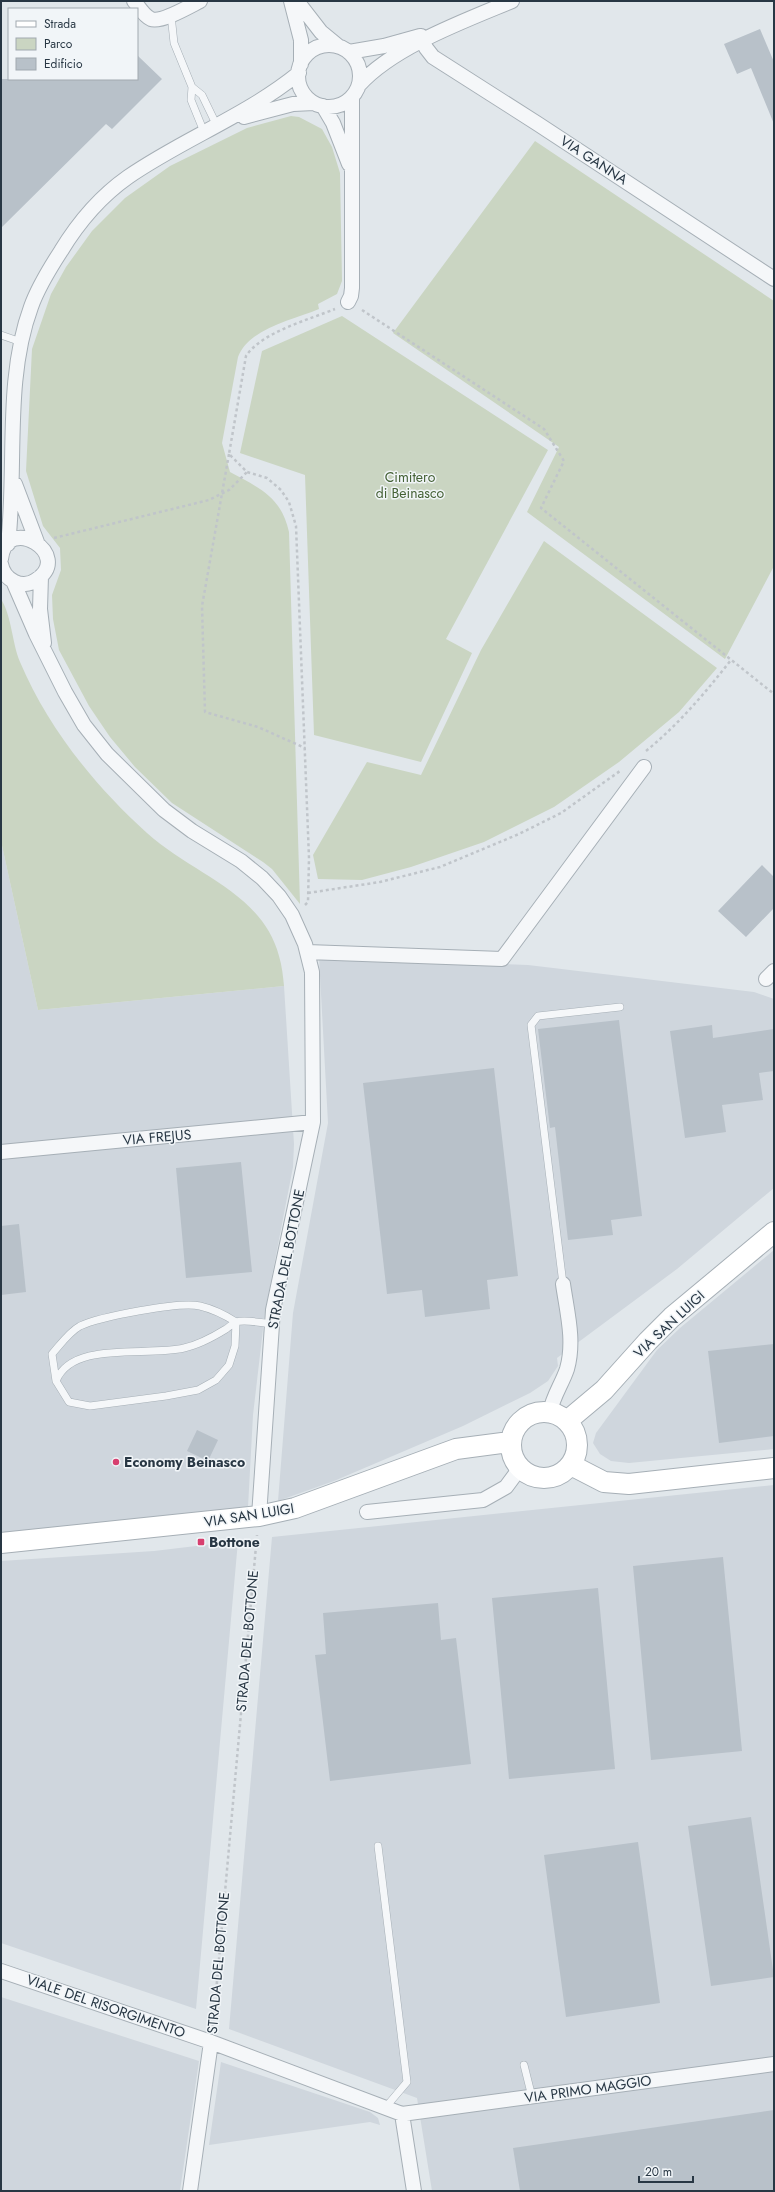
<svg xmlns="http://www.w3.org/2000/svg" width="775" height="2192" font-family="Jost,sans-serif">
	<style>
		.built { fill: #cfd6dd }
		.green { fill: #cad5c2 }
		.building { fill: #b8c1c9 }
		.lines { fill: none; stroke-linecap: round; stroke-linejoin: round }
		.lane-casing { stroke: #a6afb6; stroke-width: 8 }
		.street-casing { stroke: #a6afb6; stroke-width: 16 }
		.secondary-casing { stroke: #a6afb6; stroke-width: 22 }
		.path { stroke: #c0c5ca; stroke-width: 2.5; stroke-dasharray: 3 3; stroke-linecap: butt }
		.lane { stroke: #f5f7f9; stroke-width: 7 }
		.street { stroke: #f5f7f9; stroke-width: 14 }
		.secondary { stroke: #fff; stroke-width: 20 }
		.poi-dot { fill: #d73f6f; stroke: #f1f5f8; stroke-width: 1.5 }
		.labels { text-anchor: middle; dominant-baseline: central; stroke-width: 3; stroke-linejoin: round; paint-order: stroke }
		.street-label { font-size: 14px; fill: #283744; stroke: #f1f5f8 }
		.park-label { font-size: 14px; fill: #446135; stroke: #f1f5f8 }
		.poi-label { font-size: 14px; font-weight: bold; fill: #283744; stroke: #f1f5f8; text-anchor: start }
	</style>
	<rect width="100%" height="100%" fill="#e1e7eb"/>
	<path class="built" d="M1 841 38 1010 284 986 294 1144 293 1167 265 1312 253 1415 248 1507 1 1533Z
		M319 957 528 965 754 992 774 999V1188L677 1269 557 1358 558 1366 548 1381 530 1393 463 1426 334 1481 278 1501 293 1313 328 1123Z
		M774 1250V1449L629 1463 611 1461 600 1454 593 1443 596 1433 657 1350 680 1328Z
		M774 1485V2191H432L417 2098 229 2029 272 1537Z
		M238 1541 196 2009 1 1943V1561L154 1551Z
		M1 1997 199 2061 180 2191H1Z
		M221 2062 370 2112 378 2118 380 2125 370 2122 209 2145Z"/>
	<path class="green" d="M291 116 299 117 322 129 332 147 340 173 342 281 337 294 318 304 319 309C293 320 249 328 238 357L222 443 230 472C259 488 281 496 289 532L300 904 272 869 263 862 172 803 135 767 110 737 89 706 59 650 53 619 52 595 61 570 60 548 43 526 26 471 32 349 51 294 66 267 92 231 125 198 170 166 247 128Z
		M535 141 774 301V566L725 659 527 512 559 447 393 333Z
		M342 316 548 450 446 639 472 653 421 762 314 735 305 475 240 453 262 351Z
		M544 541 717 668 679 712 619 762 554 807 484 842 411 867 362 880 318 879 313 855 367 762 421 775 481 650Z
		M1 599C12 617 12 643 20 662 48 728 95 786 147 833 192 874 262 892 279 956 282 966 283 976 284 986L38 1010 1 841Z"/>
	<path class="building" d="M760 29 774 62V124L751 68 737 74 724 44Z
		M137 55 162 79 112 129 106 124 1 228V79H137Z
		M762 865 774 877V908L746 937 718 911Z
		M619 1020 642 1216 611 1220 613 1235 568 1240 555 1127 550 1128 538 1029Z
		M712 1025 713 1038 774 1029V1071L759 1073 763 1100 722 1105 726 1132 685 1138 670 1031Z
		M494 1068 518 1276 487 1280 490 1309 425 1317 422 1290 387 1294 363 1083Z
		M241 1162 252 1272 186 1278 176 1168Z
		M19 1224 26 1292 1 1295V1226Z
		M774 1344V1436L719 1443 708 1351Z
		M197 1430 218 1440 208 1461 187 1451Z
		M723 1557 742 1751 651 1760 633 1566Z
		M598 1588 615 1769 509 1779 492 1598Z
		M438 1603 441 1640 456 1638 471 1764 330 1781 315 1655 326 1654 323 1613Z
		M751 1817 774 1977 711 1986 688 1826Z
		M638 1842 660 2003 566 2017 544 1855Z
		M774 2110V2191H520L513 2148Z"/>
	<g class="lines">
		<g class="lane-casing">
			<path id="lane" d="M171 15 174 43 192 87 191 100 204 132
				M192 87 202 95 217 126
				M1 335 21 342
				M563 1284 531 1025 538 1016 620 1007
				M56 1381 52 1354C60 1345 69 1332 80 1326 99 1317 180 1301 200 1306 213 1309 225 1315 236 1322L235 1346 229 1365 216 1380 198 1390 166 1396 90 1406 69 1402 56 1381C72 1340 147 1357 184 1348 198 1345 213 1337 226 1329 229 1327 232 1324 236 1322 245 1319 262 1323 272 1324
				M378 1846 407 2082 385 2108
				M524 2065 532 2097"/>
		</g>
		<g class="street-casing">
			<path id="street" d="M134 1C139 7 144 16 151 19 161 23 190 6 200 1
				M291 1 301 40V64
				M297 1 321 32 338 46
				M421 36 426 48 433 57 538 124 774 279
				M298 76a31 31 0 1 1 62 0a31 31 0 1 1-62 0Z
				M349 52 384 46 420 36
				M359 85C393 47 464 21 512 1
				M323 106 333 123 349 164
				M244 117 293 104 314 103
				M348 302 351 296 352 288V97
				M15 484 37 542
				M8 544C17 467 4 380 31 307 38 287 50 268 61 251 78 223 101 196 128 177 183 139 246 116 299 73
				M1 559C6 512 75 555 36 580 22 590 4 580 1 564
				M41 576 40 609 44 643
				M13 581 36 634 65 692 84 725 107 754 164 810 192 831 241 861 262 878 279 896 292 915 305 944 312 972 313 1122 273 1310 259 1516
				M307 952 502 959 644 767
				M766 979 774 971
				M1 1152 313 1122
				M550 1412C553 1396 562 1384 567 1369 575 1341 567 1312 563 1284
				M367 1512 483 1500 506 1487 520 1468
				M1 1971 211 2042 402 2114 774 2064
				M402 2114 414 2191
				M190 2191 211 2042"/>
		</g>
		<g class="secondary-casing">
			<path id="secondary" d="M511 1445a33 33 0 1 1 66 0a33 33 0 1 1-66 0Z
				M567 1421 604 1390 648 1341 672 1317 774 1232
				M571 1465 604 1482 629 1484 774 1468
				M1 1543 259 1516 295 1508 456 1449 510 1442"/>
		</g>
		<path class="path" d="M362 310 544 429 564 461 541 508 774 694
			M229 454 202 606 205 712 258 727 305 748
			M54 538 209 500 229 490 247 472
			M646 751C679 724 705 693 731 660
			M308 893 380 882 440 867 519 834 561 813 620 771
			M305 905 308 902 309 858 296 526 289 502 281 490 267 478 247 472 229 454 246 356C262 332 308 320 335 309
			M213 2026 257 1535"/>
		<use href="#lane" class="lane"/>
		<use href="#street" class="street"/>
		<use href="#secondary" class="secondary"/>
	</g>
	<g class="poi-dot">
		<circle cx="116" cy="1462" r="4"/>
		<rect x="197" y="1538" width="8" height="8" rx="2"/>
	</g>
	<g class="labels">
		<g class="street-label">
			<text transform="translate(594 160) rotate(33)">VIA GANNA</text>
			<text transform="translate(157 1137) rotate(-5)">VIA FREJUS</text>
			<text transform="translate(286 1259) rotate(-79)">STRADA DEL BOTTONE</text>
			<text transform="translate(669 1324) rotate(-43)">VIA SAN LUIGI</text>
			<text transform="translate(249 1515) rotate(-9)">VIA SAN LUIGI</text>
			<text transform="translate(247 1641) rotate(-85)">STRADA DEL BOTTONE</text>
			<text transform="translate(218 1963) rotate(-85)">STRADA DEL BOTTONE</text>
			<text transform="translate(106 2006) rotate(19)">VIALE DEL RISORGIMENTO</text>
			<text transform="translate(588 2089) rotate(-8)">VIA PRIMO MAGGIO</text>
		</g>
		<g class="park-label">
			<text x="410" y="477">Cimitero<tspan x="410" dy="16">di Beinasco</tspan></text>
		</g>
		<g class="poi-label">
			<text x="124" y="1462">Economy Beinasco</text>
			<text x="209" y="1542">Bottone</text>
		</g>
	</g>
	<rect width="775" height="2192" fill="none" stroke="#283744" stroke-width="4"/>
	<rect x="8" y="8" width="130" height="72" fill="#f1f5f8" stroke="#a1a9b0"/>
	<rect x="16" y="21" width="20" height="6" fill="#ffffff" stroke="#a1a9b0"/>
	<text x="44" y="28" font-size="12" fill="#283744">Strada</text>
	<rect x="16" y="38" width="20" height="12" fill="#cad5c2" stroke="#a1a9b0"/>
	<text x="44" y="48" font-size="12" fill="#283744">Parco</text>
	<rect x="16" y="58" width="20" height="12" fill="#b8c1c9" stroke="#a1a9b0"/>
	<text x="44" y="68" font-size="12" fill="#283744">Edificio</text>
	<path d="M639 2176v6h54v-6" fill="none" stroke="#283744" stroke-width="2"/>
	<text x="645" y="2176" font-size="12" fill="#283744" stroke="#f1f5f8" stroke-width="3" paint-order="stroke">20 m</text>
</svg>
